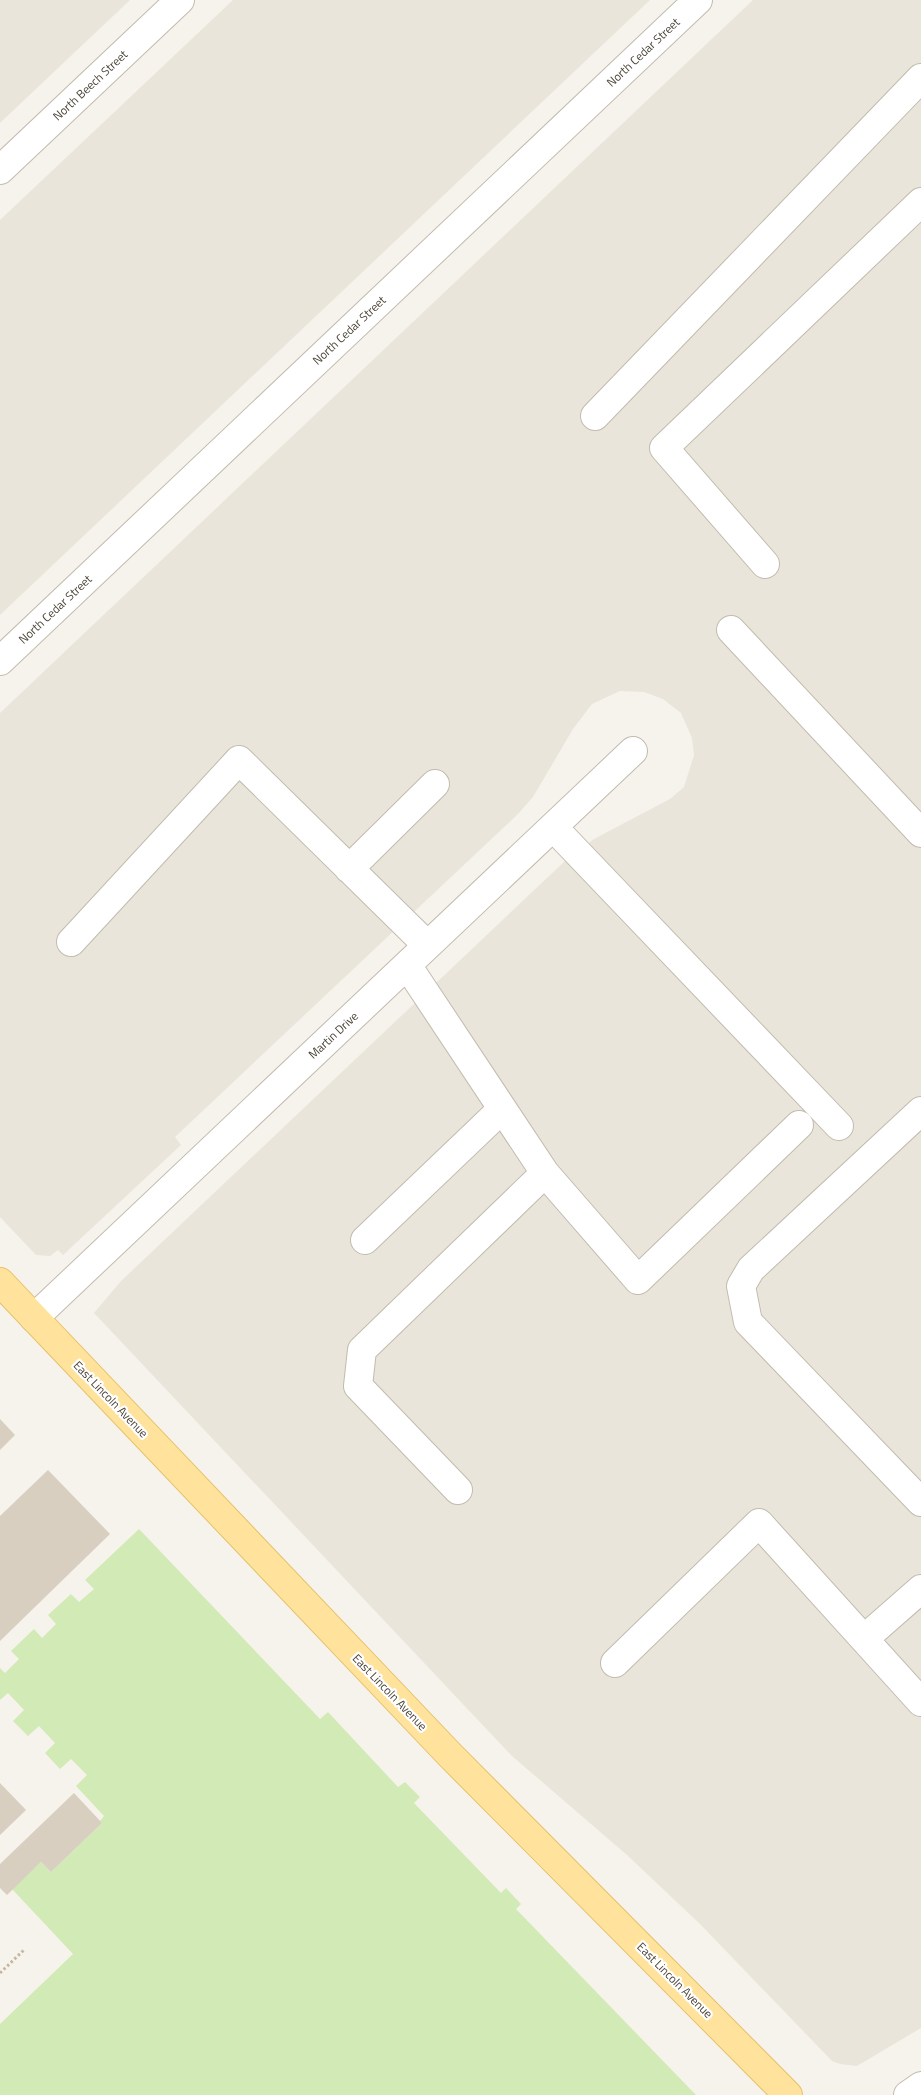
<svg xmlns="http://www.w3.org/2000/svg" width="921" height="2095" font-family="'Titillium Web',sans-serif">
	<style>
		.residential { fill: #eae5da }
		.green { fill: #d2eab5 }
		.building { fill: #d8cfc1 }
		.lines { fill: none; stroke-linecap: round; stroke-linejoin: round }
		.minor-casing { stroke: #c2bbae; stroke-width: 30 }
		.major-casing { stroke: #e6c16a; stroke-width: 30 }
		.path { stroke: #c4b79f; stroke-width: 3; stroke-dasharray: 2.5 2.5; stroke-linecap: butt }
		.minor { stroke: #fff; stroke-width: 28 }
		.major { stroke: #ffe39c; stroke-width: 28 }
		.labels { text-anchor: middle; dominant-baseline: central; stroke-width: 4.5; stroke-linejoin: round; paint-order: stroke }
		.street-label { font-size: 12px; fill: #4b4439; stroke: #fff }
	</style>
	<rect width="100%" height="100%" fill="#f6f3ec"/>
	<path class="residential" d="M0 0H130L0 123Z
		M233 0H650L0 615V220Z
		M753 0H921V2028L857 2066 840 2064 832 2061 700 1924 627 1855 512 1756 94 1313 121 1281 566 860 594 839 670 799 684 787 694 755 692 738 681 713 663 699 644 692 620 691 592 704 573 729 533 797 518 814 175 1137 181 1145 63 1255 58 1250 50 1256 36 1255 0 1217V713Z"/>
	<path class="green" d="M139 1529 320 1719 328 1712 398 1787 405 1782 420 1797 414 1803 501 1893 506 1888 521 1904 516 1909 696 2095H0V2024L73 1954 12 1889 41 1862 51 1872 102 1823 100 1821 104 1816 76 1786 87 1775 71 1759 60 1769 45 1753 55 1743 39 1726 28 1736 13 1721 24 1710 8 1693 0 1700V1668L5 1673 19 1659 11 1651 34 1629 42 1638 56 1624 48 1615 71 1594 79 1602 94 1589 85 1580Z"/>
	<path class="building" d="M0 1419 15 1435 0 1450Z
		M48 1470 110 1534 0 1641V1516Z
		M0 1783 26 1810 0 1835Z
		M74 1793 102 1823 51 1872 41 1862 7 1895 0 1888V1864Z"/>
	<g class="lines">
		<g class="minor-casing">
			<path id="minor" d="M0 170 180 0
				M595 416 921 78
				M765 564 664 448 921 202
				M731 630 921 833
				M0 661 698 0
				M553 827 839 1126
				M349 869 435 784
				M71 942 239 760 427 945
				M407 965 545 1173
				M921 1111 751 1269 741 1286 748 1322 921 1502
				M365 1240 502 1109
				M34 1318 633 751
				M458 1490 358 1386 362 1350 545 1173 638 1280 799 1125
				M864 1639 921 1589
				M615 1663 759 1523 921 1702
				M908 2095 921 2086"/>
		</g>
		<g class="major-casing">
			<path id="major" d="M0 1282 451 1756 788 2095"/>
		</g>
		<path class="path" d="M0 1973 25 1949"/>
		<use href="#minor" class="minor"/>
		<use href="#major" class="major"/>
	</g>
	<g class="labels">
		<g class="street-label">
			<text transform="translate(643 52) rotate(-43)">North Cedar Street</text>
			<text transform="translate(90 85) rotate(-43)">North Beech Street</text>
			<text transform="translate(349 330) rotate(-43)">North Cedar Street</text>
			<text transform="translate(55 609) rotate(-43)">North Cedar Street</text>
			<text transform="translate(333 1035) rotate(-43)">Martin Drive</text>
			<text transform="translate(111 1399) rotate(46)">East Lincoln Avenue</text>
			<text transform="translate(390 1692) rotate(46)">East Lincoln Avenue</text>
			<text transform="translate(675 1980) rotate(45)">East Lincoln Avenue</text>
		</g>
	</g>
</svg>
